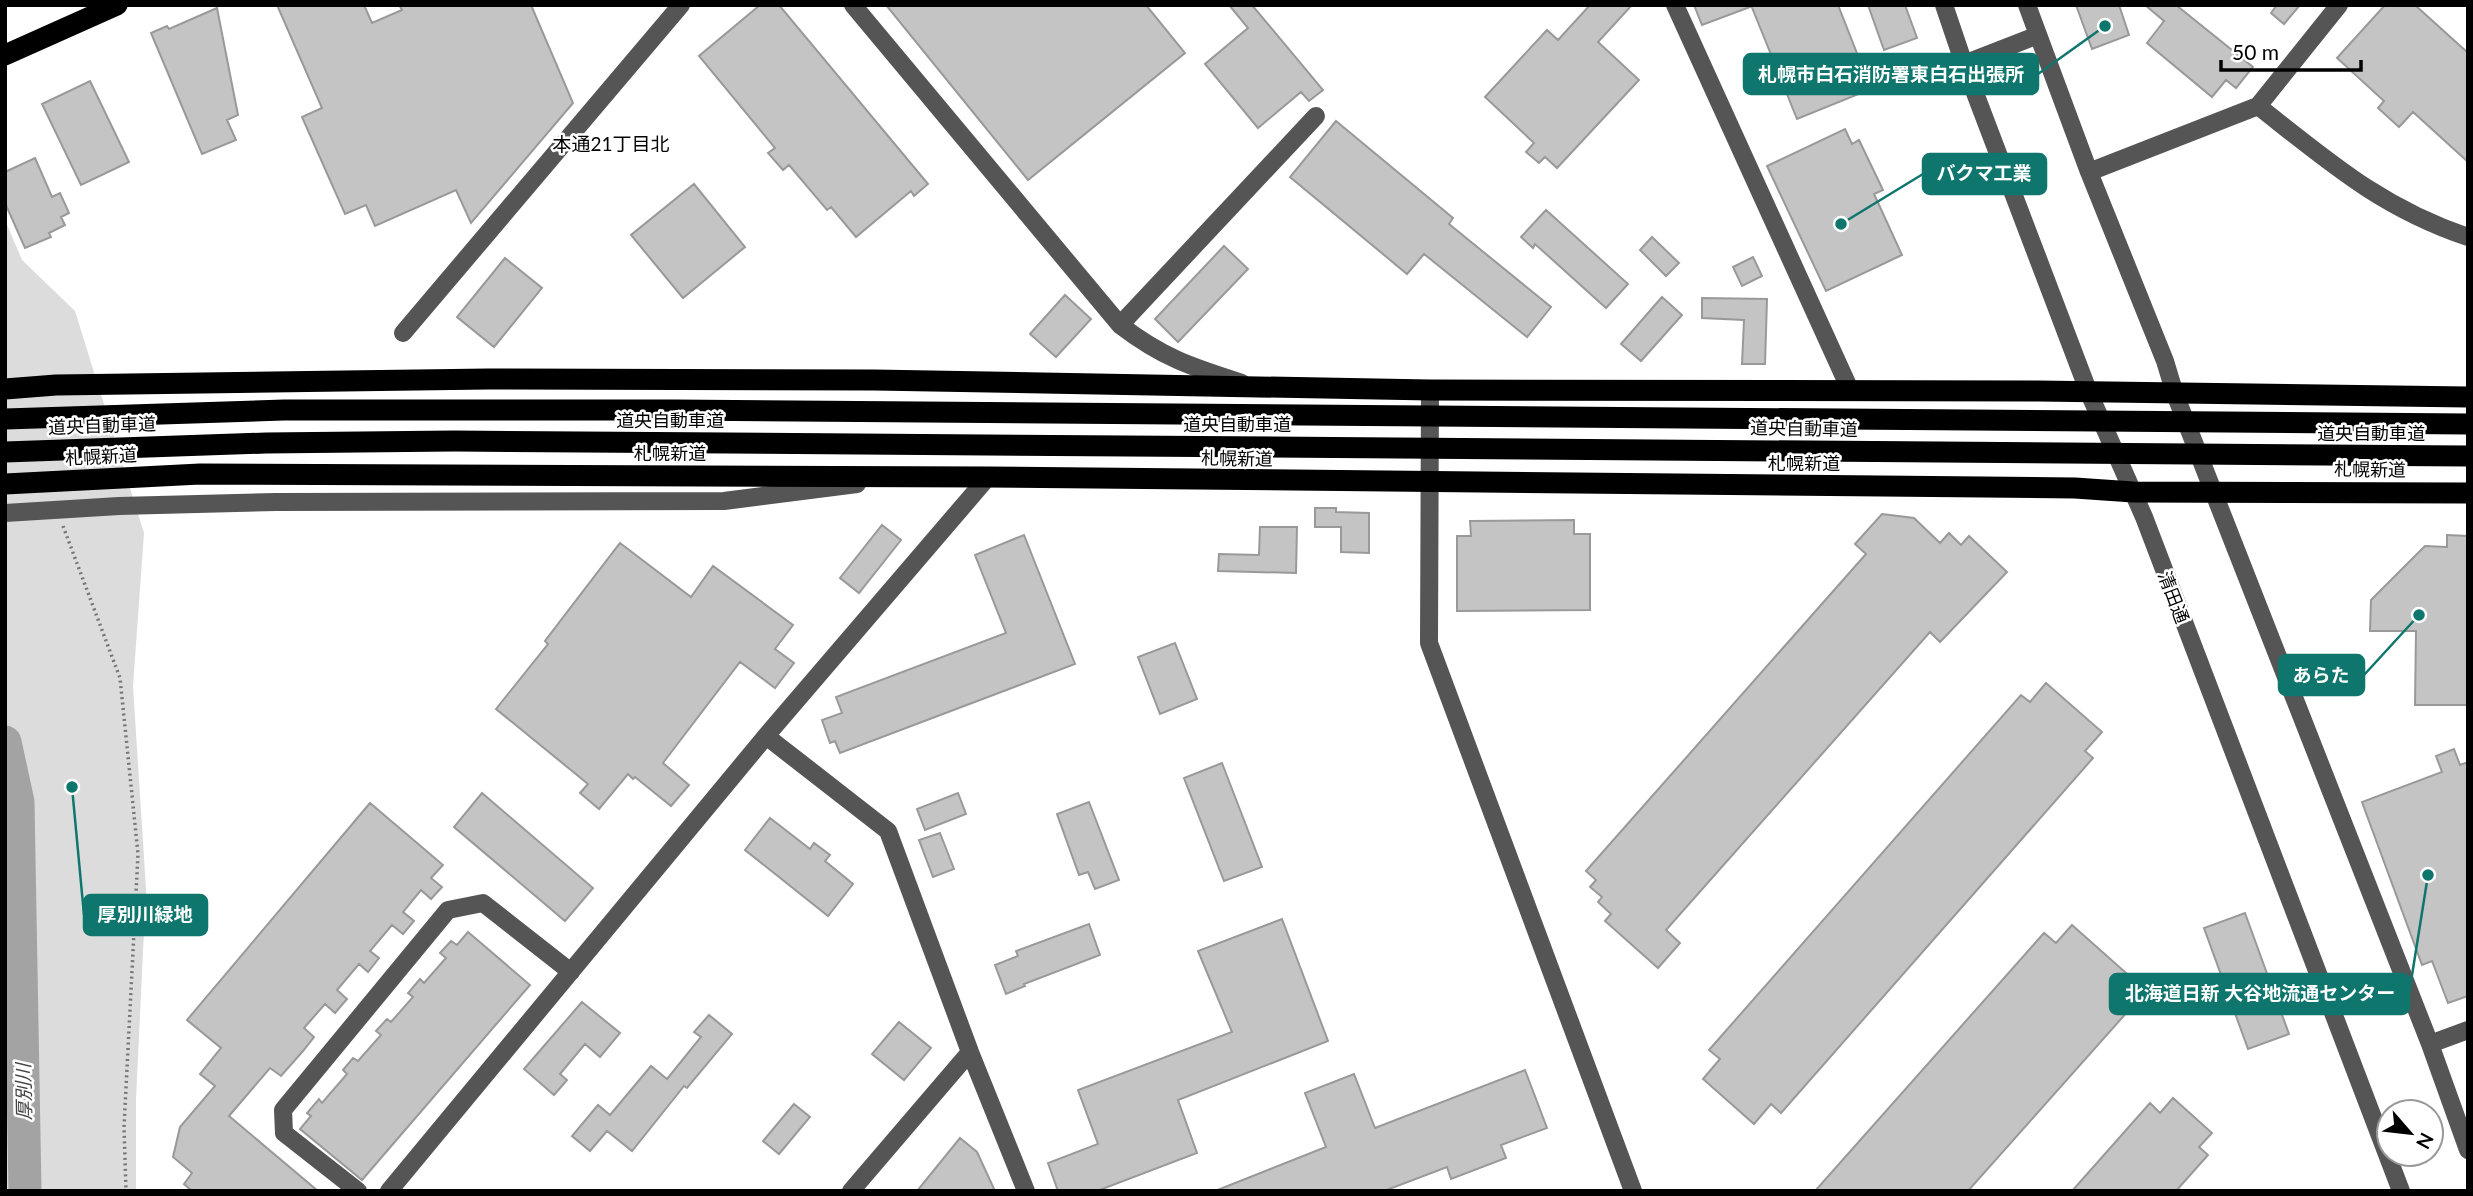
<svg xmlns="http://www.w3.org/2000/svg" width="2473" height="1196" font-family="Lato,'Noto Sans JP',sans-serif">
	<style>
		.green { fill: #dcdcdc }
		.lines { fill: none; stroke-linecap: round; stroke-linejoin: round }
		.river { stroke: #a3a3a3; stroke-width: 33 }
		.building { fill: #c4c4c4; stroke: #999; stroke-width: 2 }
		.path { stroke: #777; stroke-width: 3.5; stroke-dasharray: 2 3.5; stroke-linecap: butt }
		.minor { stroke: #555; stroke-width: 18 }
		.highway { stroke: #000; stroke-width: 21 }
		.labels { text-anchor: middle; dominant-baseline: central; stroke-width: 5; stroke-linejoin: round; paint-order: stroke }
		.street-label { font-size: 18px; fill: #000; stroke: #fff }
		.neighbourhood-label { font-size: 19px; fill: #000; stroke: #fff }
		.water-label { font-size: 19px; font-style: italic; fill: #444; stroke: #fff }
		.leader { fill: none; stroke: #0f766e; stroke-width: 2.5 }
		.callout-dot { fill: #0f766e; stroke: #fff; stroke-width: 2.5 }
		.callout { fill: #0f766e; stroke: #0f766e; stroke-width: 2.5 }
		.callout-label { font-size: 19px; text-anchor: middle; font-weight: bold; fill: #fff }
	</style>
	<rect width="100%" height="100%" fill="#fff"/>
	<path class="green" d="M5 220 22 260 75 311 144 533 133 686 146 889 136 1099V1191H5Z"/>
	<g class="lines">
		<path class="river" d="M5 742 18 802 25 1191"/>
	</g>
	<path class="building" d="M277 5H364L372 23 402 10 399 5H531L573 103 471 223 456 190 375 226 366 205 345 214 302 117 322 108Z
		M760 5H779L928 184 914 196 911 191 856 237 831 207 827 210 789 165 783 170 768 153 775 148 699 56Z
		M886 5H1146L1185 53 1028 180Z
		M1229 5H1252L1323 90 1309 101 1301 92 1258 128 1205 64 1248 28Z
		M1590 5H1632L1598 42 1639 80 1557 168 1545 157 1539 163 1526 152 1534 143 1485 97 1547 30 1558 40Z
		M1694 5H1750V7L1702 25Z
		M1751 5H1838L1871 89 1797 119Z
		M1868 5H1905L1917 38 1884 50Z
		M2076 5H2119L2129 35 2092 49Z
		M2145 5H2176L2253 67 2236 88 2226 80 2212 97 2147 43 2164 21Z
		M2277 5H2300L2284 24 2271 13Z
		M2385 5H2415L2468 53V162L2413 112 2399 127 2378 108 2384 101 2337 58Z
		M217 8 238 115 227 120 236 140 202 154 151 33 167 26 169 29Z
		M90 81 129 162 81 185 42 104Z
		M1336 121 1453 218 1449 224 1551 307 1527 337 1424 254 1407 274 1290 177Z
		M1845 129 1852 144 1859 140 1883 190 1874 194 1902 255 1826 291 1767 166Z
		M35 158 52 197 60 193 69 213 61 217 65 225 49 233 51 237 25 248 5 203V172Z
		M694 184 745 247 683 298 631 235Z
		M1546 210 1628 284 1606 308 1535 244 1533 248 1521 237Z
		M1652 237 1679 263 1666 276 1640 250Z
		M1224 246 1248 269 1178 342 1155 319Z
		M1753 257 1762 276 1742 286 1733 267Z
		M505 258 542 288 494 347 457 317Z
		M1065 295 1091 319 1056 357 1030 334Z
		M1662 297 1682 315 1641 361 1621 344Z
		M1702 298 1767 299 1765 364H1742L1744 320 1702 318Z
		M1315 508H1336V512L1369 513V553L1341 552V527H1315Z
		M1882 514 1914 518 1940 543 1949 533 1961 545 1969 536 2007 572 1940 642 1930 632 1666 930 1680 943 1658 968 1605 921 1611 914 1598 902 1602 897 1590 887 1596 880 1586 871 1866 554 1855 544Z
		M1574 520V534H1590V610L1457 611V536H1471L1470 521Z
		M882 525 901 540 859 593 840 578Z
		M1260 527H1297L1296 573 1218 571 1219 554 1259 555Z
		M1024 535 1075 664 840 753 835 741 830 743 822 720 842 713 836 697 1006 633 975 555Z
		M2447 535 2468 536V705H2415L2416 631H2370L2371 600 2425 546 2447 547Z
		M620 543 691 597 713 566 793 625 775 649 794 663 775 688 740 662 663 763 689 785 671 806 635 777 633 779 628 774 599 809 580 793 588 784 496 709 548 644 545 641Z
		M1175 643 1197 699 1160 714 1138 657Z
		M2046 683 2102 732 2085 751 2093 758 1781 1113 1771 1104 1754 1124 1703 1079 1720 1059 1709 1050 2021 695 2030 702Z
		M2454 749 2460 765 2468 762V996L2448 1003 2432 961 2422 965 2362 802 2442 772 2436 756Z
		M1222 763 1262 867 1224 881 1184 778Z
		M482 793 593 888 565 921 454 827Z
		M958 793 966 814 925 830 917 809Z
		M1089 802 1119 880 1095 889 1088 872 1079 875 1057 814Z
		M370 803 443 865 431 878 442 887 431 899 421 890 403 912 414 921 403 934 392 925 370 951 379 958 368 972 359 964 337 990 347 999 335 1013 325 1004 304 1028 314 1037 303 1051 281 1076 270 1068 229 1116 318 1191H192L184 1184 192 1173 173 1157 180 1127 215 1086 200 1074 221 1048 187 1020Z
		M770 818 810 849 814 843 830 855 825 861 853 884 828 916 745 850Z
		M940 833 954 869 933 877 919 840Z
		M2245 913 2289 1034 2248 1049 2204 928Z
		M1282 919 1328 1041 1178 1100 1197 1153 1097 1191H1058L1048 1163 1098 1144 1078 1090 1232 1032 1198 951Z
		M1089 924 1100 955 1024 984 1025 986 1006 994 995 965 1018 956 1016 951Z
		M2072 925 2134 980 2117 999 2129 1010 1968 1191H1815L2044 933 2056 943Z
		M468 932 530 985 362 1180 300 1129 311 1116 307 1113 319 1099 322 1103 347 1074 343 1070 353 1058 358 1061 381 1035 376 1031 387 1019 391 1022 413 997 408 993 420 979 424 983 446 958 440 953 451 941 457 945Z
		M582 1002 620 1033 600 1057 585 1044 560 1074 567 1080 554 1095 524 1069Z
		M709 1015 732 1034 687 1088 684 1086 632 1151 607 1131 590 1151 572 1136 598 1105 610 1115 651 1066 667 1079 701 1037 694 1032Z
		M899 1022 931 1048 904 1080 872 1054Z
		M1525 1070 1547 1128 1501 1145 1506 1158 1451 1179 1447 1167 1384 1191H1215L1326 1147 1305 1093 1354 1074 1375 1128Z
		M2173 1098 2212 1133 2199 1147 2208 1155 2176 1191H2072L2150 1103 2160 1113Z
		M794 1104 810 1117 779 1154 763 1141Z
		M960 1138 977 1152 995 1191H917Z"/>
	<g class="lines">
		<path class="path" d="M63 526 120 678 138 854 124 1127 126 1191"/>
		<path class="minor" d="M853 5 1120 325C1163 358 1192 367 1242 383
			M1675 5 1851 392
			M1944 5 1964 64 2089 393 2144 517 2401 1191
			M2027 5 2089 172 2165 361 2175 394 2430 1044 2468 1150
			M1964 64 2038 35
			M2258 106C2328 161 2381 208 2468 237
			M2089 172 2258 106 2339 5
			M1120 325 1316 116
			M403 333 681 5
			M1430 390 1429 643 1633 1191
			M5 513 119 506 276 502 724 501 857 484
			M766 736 888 831 970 1052 1026 1191
			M2430 1044 2468 1030
			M358 1191 284 1133 283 1110 448 910 483 903 571 972
			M389 1191 766 736 988 477
			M851 1191 970 1052"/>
		<path class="highway" d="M5 55 117 5
			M5 389 56 385 488 379 874 380 1430 390 2038 391 2468 397
			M5 419 284 410H675L2468 424
			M5 452 266 443 454 441 2468 456
			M5 484 200 474 988 477 2075 488 2133 492 2468 493"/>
	</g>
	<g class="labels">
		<g class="street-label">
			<text x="670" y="420">道央自動車道</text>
			<text x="1237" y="424">道央自動車道</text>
			<text transform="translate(102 425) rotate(-2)">道央自動車道</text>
			<text transform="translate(1804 428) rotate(1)">道央自動車道</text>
			<text x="2371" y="433">道央自動車道</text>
			<text x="670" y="453">札幌新道</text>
			<text transform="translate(101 456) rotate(-3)">札幌新道</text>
			<text transform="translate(1237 458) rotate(1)">札幌新道</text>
			<text x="1804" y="463">札幌新道</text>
			<text transform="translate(2370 469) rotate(1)">札幌新道</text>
			<text transform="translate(2174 597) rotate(69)">清田通</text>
		</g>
		<g class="neighbourhood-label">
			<text x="611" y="143">本通21丁目北</text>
		</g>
		<g class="water-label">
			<text transform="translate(23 1092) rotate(-91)">厚別川</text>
		</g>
	</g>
	<path class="leader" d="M2105 26L2038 74M1841 224L1923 174M2419 615L2364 675M72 787L84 915M2428 875L2409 994"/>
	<g class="callout-dot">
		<circle cx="2105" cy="26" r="7"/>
		<circle cx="1841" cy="224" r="7"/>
		<circle cx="2419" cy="615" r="7"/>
		<circle cx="72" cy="787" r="7"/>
		<circle cx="2428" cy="875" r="7"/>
	</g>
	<g class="callout">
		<rect x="1744" y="54" width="294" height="40" rx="7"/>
		<rect x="1923" y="154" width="123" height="40" rx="7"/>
		<rect x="2279" y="655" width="85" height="40" rx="7"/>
		<rect x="84" y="895" width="123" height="40" rx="7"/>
		<rect x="2110" y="974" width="299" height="40" rx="7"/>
	</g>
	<g class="callout-label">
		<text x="1891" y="81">札幌市白石消防署東白石出張所</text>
		<text x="1984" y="180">バクマ工業</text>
		<text x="2321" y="682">あらた</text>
		<text x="145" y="921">厚別川緑地</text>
		<text x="2260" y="1000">北海道日新 大谷地流通センター</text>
	</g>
	<rect width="2473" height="1196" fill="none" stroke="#000000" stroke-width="14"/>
	<g transform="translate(2410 1133) rotate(118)"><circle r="33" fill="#ffffff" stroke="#999999" stroke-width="2"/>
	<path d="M0-5L12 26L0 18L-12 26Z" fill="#000000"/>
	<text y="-10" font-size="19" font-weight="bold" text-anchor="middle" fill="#000000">N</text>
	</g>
	<path d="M2221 60v10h140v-10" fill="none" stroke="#000000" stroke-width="3.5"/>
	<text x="2232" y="60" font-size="21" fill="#000000" stroke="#ffffff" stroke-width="5" paint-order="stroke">50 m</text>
</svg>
